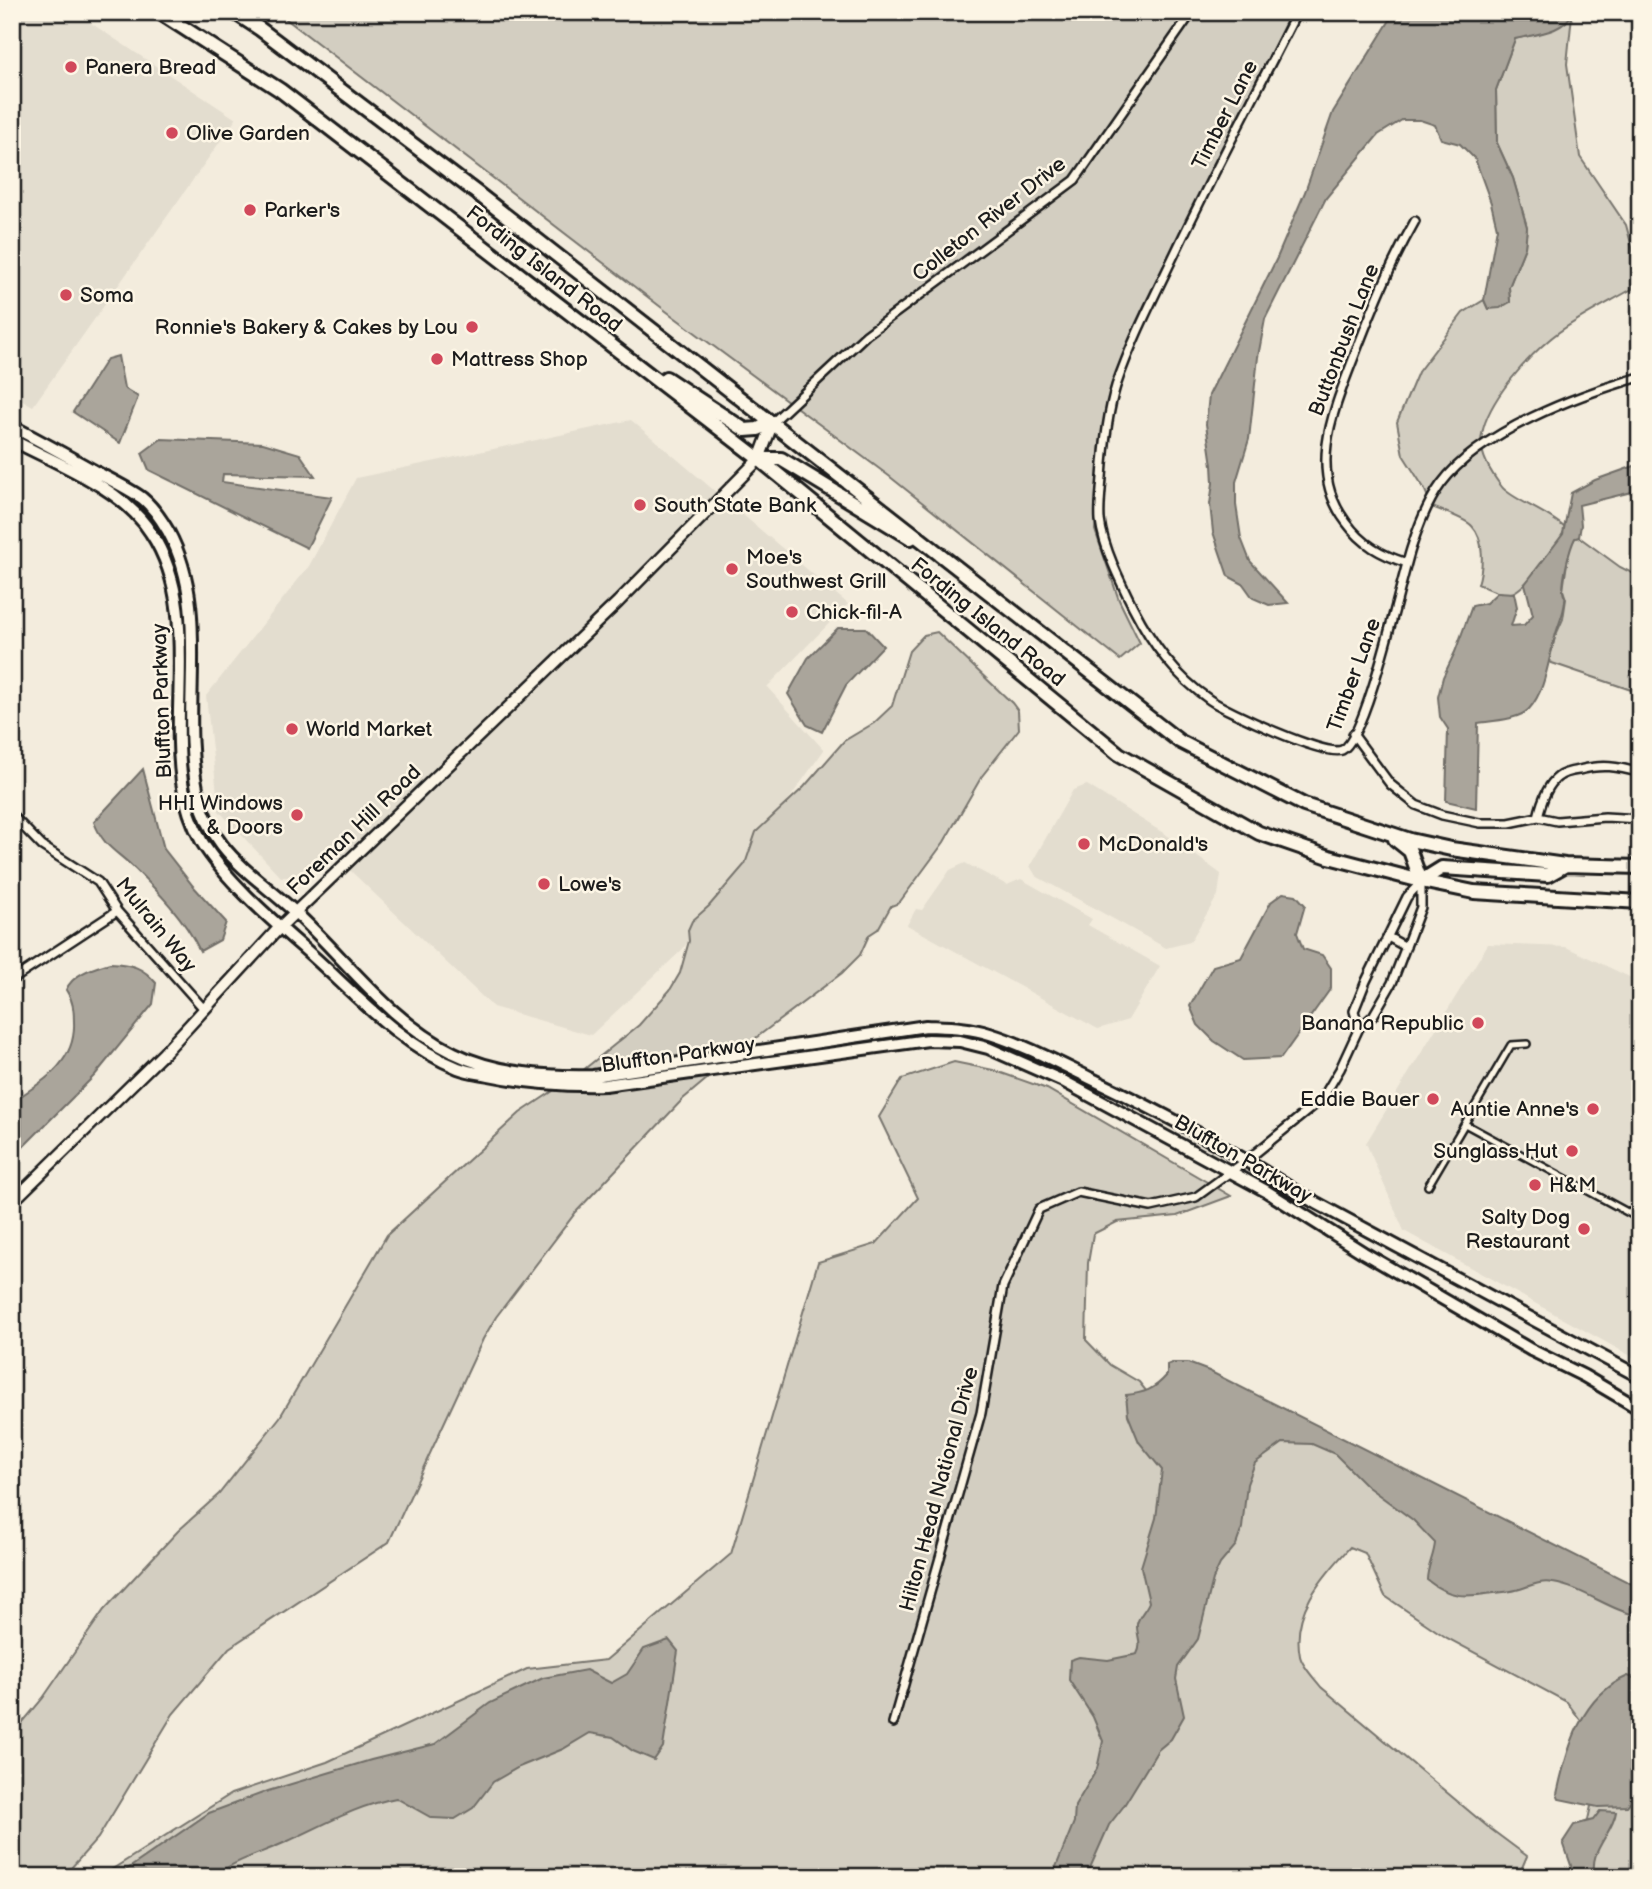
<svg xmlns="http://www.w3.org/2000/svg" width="1652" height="1889" font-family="'Balsamiq Sans',sans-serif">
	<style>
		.built { fill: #e3ddcf }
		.green { fill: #d3cec1; stroke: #78756e; stroke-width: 2 }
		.water { fill: #aaa59b; stroke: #716e68; stroke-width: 2 }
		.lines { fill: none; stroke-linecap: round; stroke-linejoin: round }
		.pedestrian-casing { stroke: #1c1c1c; stroke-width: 10 }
		.minor-casing { stroke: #1c1c1c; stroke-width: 12 }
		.tertiary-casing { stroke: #1c1c1c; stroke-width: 15 }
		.secondary-casing { stroke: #1c1c1c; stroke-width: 16 }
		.trunk-casing { stroke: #1c1c1c; stroke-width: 18 }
		.pedestrian { stroke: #fcf5e5; stroke-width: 5 }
		.minor { stroke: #fcf5e5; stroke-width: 7 }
		.tertiary { stroke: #fcf5e5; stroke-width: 10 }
		.secondary { stroke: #fcf5e5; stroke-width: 10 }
		.trunk { stroke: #fcf5e5; stroke-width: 12 }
		.poi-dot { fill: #d1495b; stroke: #fcf5e5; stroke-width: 2.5 }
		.labels { text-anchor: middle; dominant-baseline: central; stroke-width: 5; stroke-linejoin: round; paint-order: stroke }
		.poi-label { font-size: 21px; fill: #1c1c1c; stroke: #fcf5e5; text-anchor: start }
		.street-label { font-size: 21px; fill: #1c1c1c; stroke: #fcf5e5 }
	</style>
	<rect width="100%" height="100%" fill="#f3ecdd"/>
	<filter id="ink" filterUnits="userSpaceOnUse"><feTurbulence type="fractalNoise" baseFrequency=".0143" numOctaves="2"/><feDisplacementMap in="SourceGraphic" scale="14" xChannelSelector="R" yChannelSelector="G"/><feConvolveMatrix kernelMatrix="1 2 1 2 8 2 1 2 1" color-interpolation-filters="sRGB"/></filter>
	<g filter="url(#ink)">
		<path class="built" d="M12 12H74L236 119 33 406 12 394Z
			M631 420 848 604 767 687 824 750 682 950 591 1035 493 1007 332 853 307 877H281L219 811 206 696 309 566 356 478Z
			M1087 785 1176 841 1221 874 1218 895 1190 942 1166 948 1036 876 1030 866 1073 790Z
			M965 863 1007 885 1021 879 1092 919 1088 925 1160 966 1128 1020 1098 1029 907 925 916 909 922 910 950 870Z
			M1488 944 1566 947 1640 982V1361L1404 1231 1366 1143Z"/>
		<path class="green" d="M277 12H1291L1197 199 1111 386 1100 444 1095 530 1119 600 1140 643 1120 660 889 476 666 311Z
			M1572 15 1567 64 1580 157 1626 225 1635 258 1637 274 1632 289C1608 303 1569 322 1550 339 1525 360 1488 401 1482 434 1478 452 1491 473 1502 487 1511 499 1549 512 1565 528 1561 542 1525 590 1511 593 1500 595 1489 589 1478 584 1483 568 1485 539 1472 526 1466 519 1442 511 1432 507L1424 488 1403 455 1397 422 1418 372 1463 313 1484 300 1488 309 1510 302 1509 287 1525 247 1527 227 1513 178 1497 143 1496 90 1515 39C1536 34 1557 32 1572 15Z
			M1579 537 1620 567 1640 577V693L1549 662 1555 637 1563 619 1566 599 1563 590 1569 549 1575 538Z
			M937 632 1012 703 1018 711 1019 729 982 776 944 842 899 903 891 906 878 929 869 935 860 955 842 973 757 1037 683 1099 576 1212 496 1317 483 1339 389 1542 229 1648 173 1714 98 1838 63 1877H12V1735L43 1698 104 1610 178 1531 219 1494 280 1417 387 1235 520 1113 577 1075 639 1025 670 990 680 973 689 941 688 930 692 921 709 906 745 864 756 832 804 787 844 741 874 723 892 706 909 651 924 635Z
			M954 1062 993 1070 1047 1089 1231 1196 1177 1216 1117 1222 1093 1234 1088 1263 1086 1340 1110 1365 1139 1382 1168 1418 1173 1569 1059 1877H100L231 1794 327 1762 527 1669 606 1660 731 1554 818 1262 876 1244 918 1198 879 1117 902 1079Z
			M1277 1423 1640 1598V1877H1587L1584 1838 1603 1751 1567 1702 1447 1638 1385 1596 1365 1553 1350 1547C1323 1577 1291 1611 1300 1656 1302 1666 1314 1678 1321 1687L1488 1827 1527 1856 1518 1877H1071L1194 1573Z"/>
		<path class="water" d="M1395 12H1507L1508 19 1527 12H1573C1564 33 1535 34 1515 39L1496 90 1497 143 1513 178 1527 227 1525 247 1509 287 1510 302 1500 308 1488 309 1484 300 1497 228 1491 203 1475 159 1460 144 1441 139 1435 125 1420 120H1402L1378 135 1326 198 1265 319 1258 357 1249 439 1236 482V505L1241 538 1250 561 1288 603 1269 605 1253 598 1243 584 1228 576 1213 532 1210 504 1213 483 1212 465 1206 424 1209 395 1277 258 1305 192 1333 112Z
			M118 356 124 388 138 397 120 443 73 412 107 359Z
			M161 439 263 443 300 454 315 476 223 474 222 482 332 497 307 548 149 470 142 453Z
			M1640 464V490L1579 505 1581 525 1579 537 1575 538C1569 550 1563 577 1563 591 1564 600 1566 592 1565 601 1564 614 1558 625 1555 637 1548 660 1546 690 1529 709 1519 720 1492 721 1478 723L1476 808 1446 801 1448 729 1440 717 1438 697 1443 677 1455 652 1472 606 1486 603 1498 592 1514 593 1517 607 1511 626 1524 625 1533 615 1525 584 1563 534 1571 493 1595 480Z
			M838 628H866L883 646 846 685 822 732 807 725 788 694 808 658Z
			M143 769 164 849 193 886 226 922 220 940 200 951C185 919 158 891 132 866 115 850 103 846 94 822Z
			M1283 893 1296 895 1305 905 1297 933 1303 949 1322 955 1331 968V988L1281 1058 1243 1060 1214 1041 1198 1025 1190 1006 1213 966 1241 958 1271 902Z
			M110 963C131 964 143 967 156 983L153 1004 95 1075 12 1158V1102C43 1081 76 1063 74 1022 74 1010 73 1000 66 990 73 973 94 968 110 963Z
			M1172 1363H1188L1209 1371 1640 1588V1616C1610 1611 1584 1588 1553 1583 1539 1580 1529 1587 1516 1590 1509 1592 1501 1592 1494 1593 1466 1597 1451 1599 1427 1580 1427 1567 1434 1556 1435 1543L1413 1520 1368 1487 1335 1454 1312 1444 1283 1443 1255 1463 1247 1484 1242 1528 1236 1545 1220 1564 1213 1579 1198 1639 1178 1667 1176 1679 1184 1716 1171 1739 1158 1750 1123 1807 1109 1825 1086 1877H1052L1074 1822 1075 1806 1097 1769 1103 1741 1093 1717 1069 1680 1070 1660 1079 1657 1108 1660 1137 1654C1143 1643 1136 1635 1137 1624 1139 1615 1146 1610 1149 1602L1141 1567 1156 1518 1162 1470 1139 1442 1128 1415 1126 1395C1144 1393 1154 1390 1167 1375V1365Z
			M669 1640 678 1651 663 1747 654 1760 633 1751 613 1737 590 1733 563 1749 519 1767 493 1782 473 1808 455 1819 432 1818 396 1798C355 1806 324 1825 286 1842 262 1853 234 1860 213 1877H116L209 1813 268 1791 371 1760 435 1744 490 1703 543 1678 586 1670 611 1683 627 1674 644 1649Z
			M1628 1676 1640 1680V1790L1627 1806 1598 1807 1559 1799 1557 1794C1567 1748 1581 1696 1628 1676Z
			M1600 1811 1616 1812C1613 1834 1586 1853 1596 1877H1575L1563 1842 1574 1825 1593 1820Z"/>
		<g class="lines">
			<g class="pedestrian-casing">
				<path id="pedestrian" d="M1465 1124 1640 1219
					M1428 1186 1511 1045 1527 1044"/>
			</g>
			<g class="minor-casing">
				<path id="minor" d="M1297 12C1257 91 1215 169 1177 249 1156 293 1132 339 1116 386 1107 415 1104 447 1102 478 1101 492 1099 506 1100 520 1103 547 1121 583 1133 607 1152 644 1175 676 1210 700 1226 711 1325 757 1342 750 1366 740 1401 580 1411 549 1418 527 1427 503 1441 484 1480 431 1578 395 1640 377
					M773 422 866 335 1075 180 1192 12
					M1407 563C1381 555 1362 544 1346 522 1305 468 1336 405 1357 349 1374 305 1391 263 1415 221
					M12 564V604
					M1353 734 1390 784 1416 805 1442 815 1480 823H1509L1538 817 1557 821 1605 817 1640 819
					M12 815 42 846 98 882 117 911 204 1009
					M1538 817C1541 804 1547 785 1558 777 1564 772 1572 771 1579 770 1602 764 1617 766 1640 773
					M1388 937 1406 947
					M12 980 117 911
					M1359 1028 1354 1011 1366 981 1407 897 1421 882
					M893 1723 981 1413 1003 1286 1039 1209 1078 1192 1151 1207 1196 1197 1247 1160 1322 1099 1340 1069 1359 1028 1373 1016 1392 983 1421 907V881"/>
			</g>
			<g class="tertiary-casing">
				<path id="tertiary" d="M12 1202 164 1053 280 927 618 602 759 459 773 422"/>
			</g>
			<g class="secondary-casing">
				<path id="secondary" d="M12 426C40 441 68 456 96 472 111 480 128 488 142 498 153 507 161 519 168 531 213 613 177 711 199 797 203 814 212 832 222 845 242 871 272 890 296 913 348 961 390 1022 454 1053 496 1074 547 1077 593 1076L926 1026C947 1027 969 1027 990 1034 1025 1045 1059 1063 1092 1079 1163 1113 1232 1150 1298 1193L1640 1377
					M12 440C58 464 123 488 151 533 199 606 170 700 182 782 185 802 192 824 202 842 228 884 279 926 316 959 360 999 403 1046 458 1068 468 1072 479 1073 489 1075 528 1083 566 1086 605 1085L928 1040 960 1041 988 1048 1063 1081 1266 1191 1364 1253 1531 1350 1584 1376 1640 1409"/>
			</g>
			<g class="trunk-casing">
				<path id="trunk" d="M159 12 280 90 759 459 1119 754 1259 833 1329 857 1421 881 1474 892 1640 902
					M234 12 260 29 477 193 1179 741 1304 805 1410 840 1451 849 1565 865 1640 867
					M666 378 745 430 758 429 773 422
					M759 459H781L911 538
					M1395 839 1410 851 1421 881
					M1421 881 1442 868 1548 875 1564 866"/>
			</g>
			<use href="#pedestrian" class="pedestrian"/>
			<use href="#minor" class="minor"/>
			<use href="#tertiary" class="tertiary"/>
			<use href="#secondary" class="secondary"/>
			<use href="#trunk" class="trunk"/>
		</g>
	</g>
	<g class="poi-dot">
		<circle cx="71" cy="67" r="7"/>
		<circle cx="172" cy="133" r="7"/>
		<circle cx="250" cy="210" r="7"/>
		<circle cx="66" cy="295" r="7"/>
		<circle cx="472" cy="327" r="7"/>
		<circle cx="437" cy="359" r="7"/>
		<circle cx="640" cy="505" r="7"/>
		<circle cx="732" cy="569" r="7"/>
		<circle cx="792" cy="612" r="7"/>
		<circle cx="292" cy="729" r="7"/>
		<circle cx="297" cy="815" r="7"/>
		<circle cx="1084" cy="844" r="7"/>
		<circle cx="544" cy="884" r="7"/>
		<circle cx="1478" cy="1023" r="7"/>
		<circle cx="1433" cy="1099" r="7"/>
		<circle cx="1593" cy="1109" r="7"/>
		<circle cx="1572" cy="1151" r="7"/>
		<circle cx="1535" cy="1185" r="7"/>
		<circle cx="1584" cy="1229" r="7"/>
	</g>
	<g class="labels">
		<g class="poi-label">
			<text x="85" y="67">Panera Bread</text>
			<text x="186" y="133">Olive Garden</text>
			<text x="264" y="210">Parker's</text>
			<text x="80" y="295">Soma</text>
			<text x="458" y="327" text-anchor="end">Ronnie's Bakery &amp; Cakes by Lou</text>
			<text x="451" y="359">Mattress Shop</text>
			<text x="654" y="505">South State Bank</text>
			<text x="746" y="557">Moe's<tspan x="746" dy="24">Southwest Grill</tspan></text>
			<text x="806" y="612">Chick-fil-A</text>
			<text x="306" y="729">World Market</text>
			<text x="283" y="803" text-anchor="end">HHI Windows<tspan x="283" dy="24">&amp; Doors</tspan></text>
			<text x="1098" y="844">McDonald's</text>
			<text x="558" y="884">Lowe's</text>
			<text x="1464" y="1023" text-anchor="end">Banana Republic</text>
			<text x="1419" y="1099" text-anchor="end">Eddie Bauer</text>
			<text x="1579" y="1109" text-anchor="end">Auntie Anne's</text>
			<text x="1558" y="1151" text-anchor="end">Sunglass Hut</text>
			<text x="1549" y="1185">H&amp;M</text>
			<text x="1570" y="1217" text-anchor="end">Salty Dog<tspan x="1570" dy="24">Restaurant</tspan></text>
		</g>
		<g class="street-label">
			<text transform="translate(1225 115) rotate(-63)">Timber Lane</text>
			<text transform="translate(989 219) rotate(-38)">Colleton River Drive</text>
			<text transform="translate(544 269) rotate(38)">Fording Island Road</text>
			<text transform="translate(1344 340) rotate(-69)">Buttonbush Lane</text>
			<text transform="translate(988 622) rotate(39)">Fording Island Road</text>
			<text transform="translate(1354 675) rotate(-70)">Timber Lane</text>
			<text transform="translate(162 701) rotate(-92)">Bluffton Parkway</text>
			<text transform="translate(354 830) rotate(-44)">Foreman Hill Road</text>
			<text transform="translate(156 925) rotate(51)">Mulrain Way</text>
			<text transform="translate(678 1055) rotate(-8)">Bluffton Parkway</text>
			<text transform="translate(1243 1159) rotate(30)">Bluffton Parkway</text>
			<text transform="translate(939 1489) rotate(-75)">Hilton Head National Drive</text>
		</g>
	</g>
	<rect width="1652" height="1889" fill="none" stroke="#fcf5e5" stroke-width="42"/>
	<rect x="21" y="21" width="1610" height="1847" fill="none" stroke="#1c1c1c" stroke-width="2.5" filter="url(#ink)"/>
</svg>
